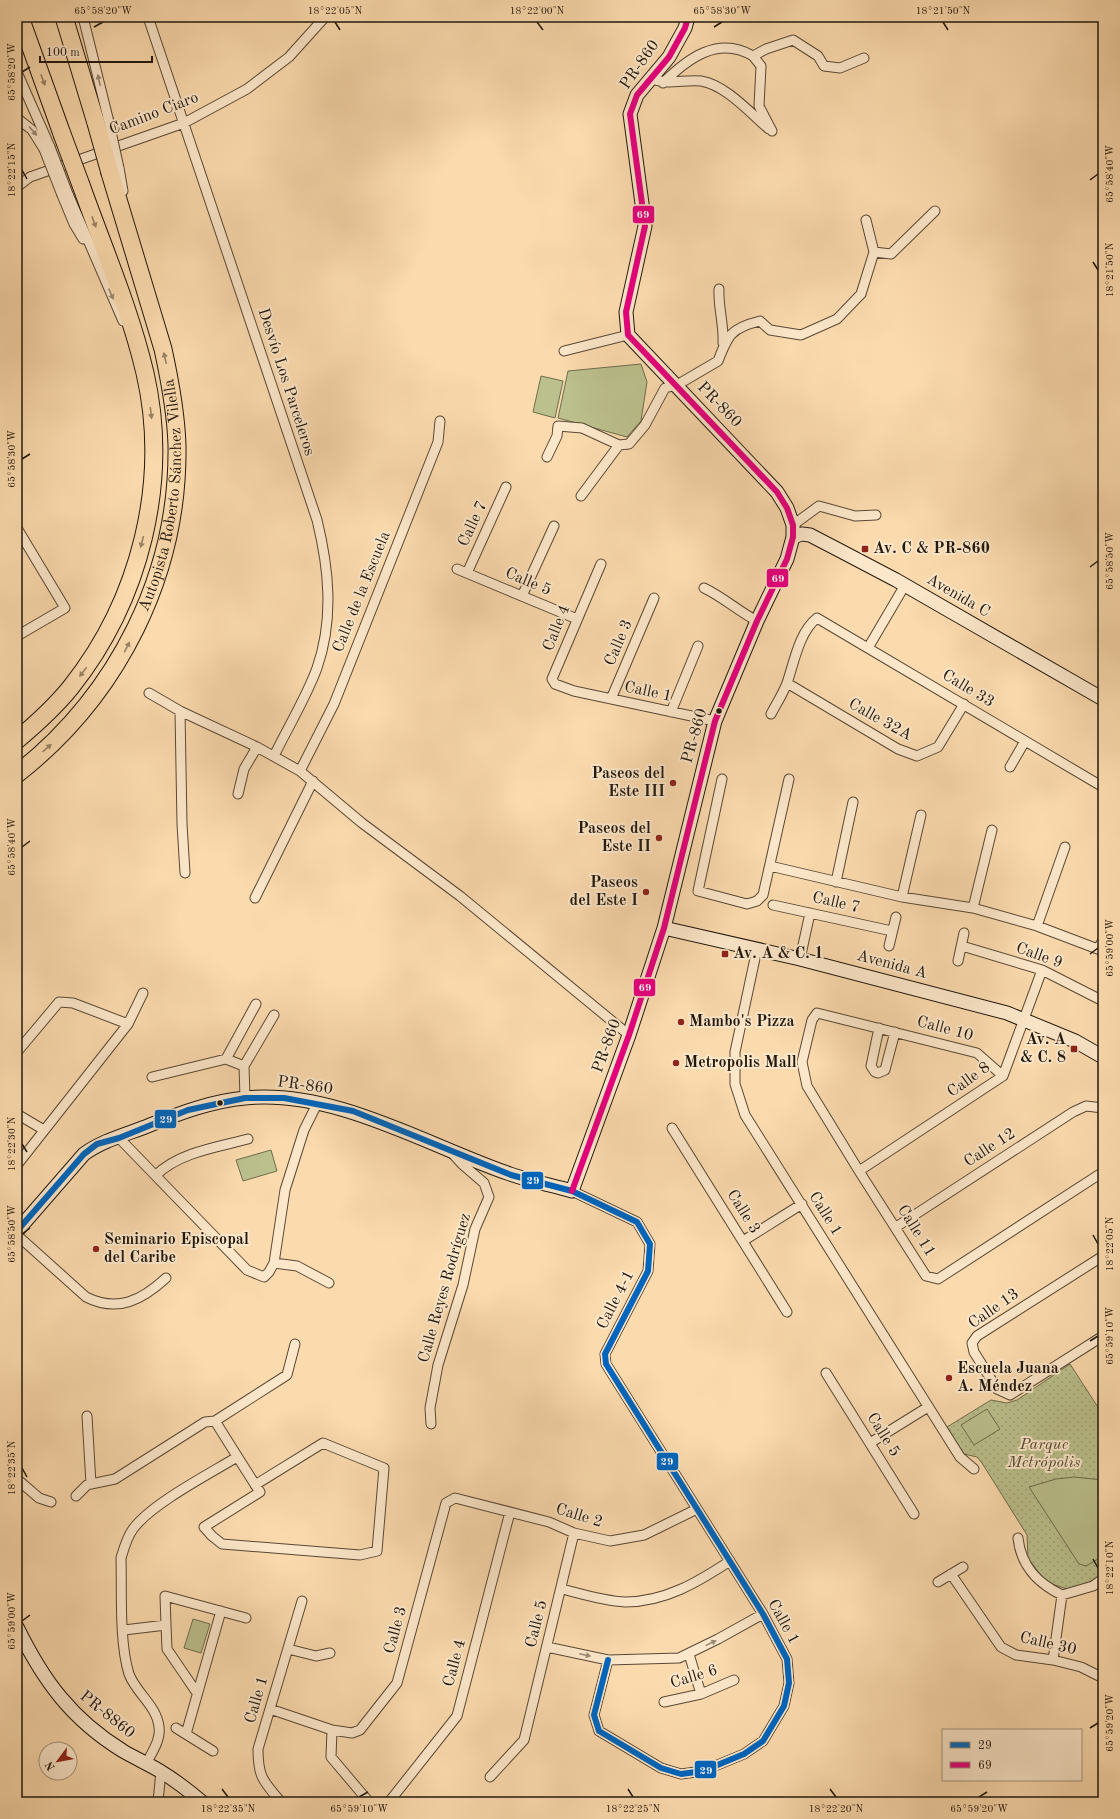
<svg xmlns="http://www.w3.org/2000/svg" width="1120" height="1819" font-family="'Old Standard TT',serif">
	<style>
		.park { fill: url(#park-dots); stroke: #6e6c4d }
		.pitch { fill: #bbc08d; stroke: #6e6c4d }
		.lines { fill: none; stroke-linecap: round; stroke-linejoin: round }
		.street-casing { stroke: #584835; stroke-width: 11 }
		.secondary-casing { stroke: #21180d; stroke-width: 15 }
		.highway-casing { stroke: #21180d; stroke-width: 19 }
		.street { stroke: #fce7ca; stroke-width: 9 }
		.secondary { stroke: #fce7ca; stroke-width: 13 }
		.highway { stroke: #fbdaad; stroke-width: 17 }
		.street-bridge-casing { stroke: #584835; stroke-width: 11; stroke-linecap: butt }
		.highway-bridge-casing { stroke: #21180d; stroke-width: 19; stroke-linecap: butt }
		.street-bridge { stroke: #fce7ca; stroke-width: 9 }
		.highway-bridge { stroke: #fbdaad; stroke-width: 17 }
		.bus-1-casing { stroke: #fce7ca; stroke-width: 9 }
		.bus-2-casing { stroke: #fce7ca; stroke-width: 9 }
		.bus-1 { stroke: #0065bd; stroke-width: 6 }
		.bus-2 { stroke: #e5007d; stroke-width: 6 }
		.oneway { fill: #998365 }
		.oneway2 { fill: #998a75 }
		.ticks { fill: none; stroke: #21180d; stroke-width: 1.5 }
		.poi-dot { fill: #8f2418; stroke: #fce7ca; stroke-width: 1.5 }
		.bus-dot { fill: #21180d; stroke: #fce7ca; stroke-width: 1.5 }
		.labels { text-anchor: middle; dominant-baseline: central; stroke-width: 4; stroke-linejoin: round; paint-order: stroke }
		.street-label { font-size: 16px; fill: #21180d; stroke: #fce7ca }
		.poi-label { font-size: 16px; font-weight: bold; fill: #21180d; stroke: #fce7ca; text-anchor: start }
		.park-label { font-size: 16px; font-style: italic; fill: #4f4a33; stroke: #fce7ca }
		.line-badge { stroke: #fce7ca; stroke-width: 1.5 }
		.badge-label { font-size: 11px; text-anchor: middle; font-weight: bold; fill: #fff }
		.neatline { fill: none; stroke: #21180d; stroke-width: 1.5 }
		.ticks-label { font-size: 10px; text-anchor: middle; fill: #21180d }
	</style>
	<defs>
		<pattern id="park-dots" width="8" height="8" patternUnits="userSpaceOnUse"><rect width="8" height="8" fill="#bbc08d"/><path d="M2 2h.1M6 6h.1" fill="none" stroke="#a0a478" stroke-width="1.8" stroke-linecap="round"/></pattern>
	</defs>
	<rect width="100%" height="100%" fill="#fbdaad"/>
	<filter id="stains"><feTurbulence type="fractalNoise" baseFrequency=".005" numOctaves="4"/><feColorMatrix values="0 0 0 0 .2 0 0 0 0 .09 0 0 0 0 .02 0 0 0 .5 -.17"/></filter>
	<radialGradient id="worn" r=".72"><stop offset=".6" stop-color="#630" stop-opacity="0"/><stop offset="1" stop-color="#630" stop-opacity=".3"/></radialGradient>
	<path class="park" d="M1070 1364 1103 1415V1573L1083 1586 1070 1590 1046 1582 1028 1558 1027 1535 982 1463 977 1457 964 1454 947 1427 991 1400 1007 1403 1017 1400Z"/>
	<path class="pitch" d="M641 364 647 382 641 421 627 437 558 418 568 371Z
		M541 376 563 381 555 418 533 412Z
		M271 1150 277 1171 243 1181 236 1160Z
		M987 1409 1000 1429 974 1445 961 1425Z
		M1074 1477 1103 1480V1556L1086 1566 1079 1564 1029 1487 1056 1479Z
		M193 1619 210 1624 201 1653 184 1648Z"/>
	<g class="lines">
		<g class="street-casing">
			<path id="street" d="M83 17 108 118
				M148 17 317 520C329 569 334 619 317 668 306 698 288 727 274 756
				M17 72 50 147
				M650 78C667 86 683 79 701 81 726 85 750 113 769 129
				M663 83C687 59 718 35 753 56
				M17 118 32 130 44 149
				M772 131 759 106 761 66 753 56 766 49 793 40 818 56 824 66 840 68 864 58
				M119 168 123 191
				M17 187 30 177 184 123 247 89 289 57 325 17
				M68 194 123 321
				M62 195 74 224 83 239
				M866 220 874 252
				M874 252 891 254 935 211
				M719 289C718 307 724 324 723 343
				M564 351 628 335
				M547 457 557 436 558 426 582 428 619 445 629 444 645 425 665 388 677 385 718 361C728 335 731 328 760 321L770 330 801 335 837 319 861 294 874 252
				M581 496 619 445
				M793 525 819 506 855 516 876 515
				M17 528 65 608 17 636
				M601 564 552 679 555 684 574 691 715 721
				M457 569 577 619
				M467 573 506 487
				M704 588C723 597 738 611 757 621
				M522 596 554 526
				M868 648 905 585
				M787 683 898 749 917 756 938 747 964 704
				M149 693 180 711 257 747 300 771 362 823 460 896 629 1035
				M611 699 654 598
				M180 711 182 824 185 873
				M671 712 698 646
				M771 714C776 704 783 694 787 683 794 663 799 632 817 618L1103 787
				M1010 767 1025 741
				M300 771 334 704 438 442 440 421
				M722 779 698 891 747 904 757 901 763 895 789 779
				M238 794 244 769 257 747
				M770 866 902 897 973 908 1037 926 1103 951
				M836 882 853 802
				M902 897 921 815
				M255 898 313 781
				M773 905 892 931
				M973 908 992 830
				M1037 926 1065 847
				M889 946 896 917
				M962 946 1042 970 1103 1001
				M757 949 735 1052V1084L745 1115 960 1457 974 1469
				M1098 949 1103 940
				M800 959 810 913
				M958 961 964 933
				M879 1028 871 1066 875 1072 878 1073 885 1070 886 1066 895 1032
				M17 1052 59 1002 73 1003 128 1024
				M226 1059 256 1004
				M1003 1076 977 1053 817 1013 812 1020 802 1062 807 1086 859 1171 926 1276 938 1279 1103 1172
				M152 1077 226 1059 244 1066
				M245 1098 244 1066 274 1015
				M17 1114 44 1130
				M672 1128 787 1312
				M119 1138 247 1270 264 1277 269 1272 274 1263 285 1190 304 1130 317 1104
				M17 1165 128 1024 143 993
				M859 1171 1003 1076 1042 970
				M156 1175C180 1152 218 1147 248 1139
				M572 1191 637 1222 650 1244 648 1271 605 1354 606 1364 763 1614 787 1659 789 1683 784 1706 763 1741 744 1754 703 1771 681 1774 661 1768 599 1731 594 1715 608 1660
				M896 1227 1073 1112 1086 1106 1103 1108
				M17 1235 86 1297C118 1313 142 1300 166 1278
				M743 1241 802 1204
				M1103 1256 977 1336 972 1343 974 1352 997 1389 1010 1395 1103 1336
				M274 1263 297 1266 329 1283
				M826 1373 914 1514
				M87 1416 91 1484 115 1479 205 1422 215 1421C230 1445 245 1469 260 1492L204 1527 212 1536 222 1544 360 1555 377 1551 384 1468 323 1443 255 1485
				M215 1421 287 1375 295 1344
				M431 1424 430 1408 438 1365 463 1285 475 1229 489 1197 484 1183 462 1164 452 1153
				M870 1443 928 1407
				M17 1479 39 1498 51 1502
				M76 1496 87 1485 91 1484
				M1018 1538C1021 1566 1037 1583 1062 1595L1093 1586 1103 1579
				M951 1574 1001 1647 1016 1655 1053 1660 1081 1667 1103 1678
				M938 1582 963 1567
				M562 1589C582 1594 604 1601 625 1602 665 1602 698 1582 730 1561
				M166 1625 167 1649 197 1693
				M124 1630 166 1625 165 1596 246 1618
				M547 1647 608 1660 679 1658 718 1639 763 1614
				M288 1649 316 1656 330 1653
				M689 1654 701 1694
				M1053 1660 1062 1595
				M664 1702 701 1694 734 1680
				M270 1709 332 1730 352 1733 360 1730 397 1683 446 1503 455 1498 549 1522 574 1533 610 1541 644 1535 697 1509
				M176 1728 213 1751
				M332 1730 331 1757 369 1802
				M186 1734 221 1611
				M146 1764C152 1752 161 1740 159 1727 157 1706 136 1693 129 1674 119 1642 122 1592 121 1558 124 1548 127 1537 133 1529 151 1504 209 1474 237 1457
				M490 1777 524 1740 574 1533
				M158 1802 161 1771
				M281 1802C263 1781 258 1777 258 1749L302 1601
				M389 1802 457 1716 510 1512"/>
		</g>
		<g class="secondary-casing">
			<path id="secondary" d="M793 537 802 534 810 535 835 548 896 580 1103 699
				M664 928 800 959 1007 1013 1075 1041 1103 1057
				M17 1231 84 1154C103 1140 128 1134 150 1125 180 1113 212 1101 245 1098 335 1089 428 1146 510 1174 530 1181 551 1185 572 1191L629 1035 664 928 715 721 757 621 787 559 793 537V525L787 508 777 492 628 335 626 312 645 226 630 114 637 95 669 57 685 28 688 17
				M17 1627C43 1680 71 1719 123 1751 135 1758 148 1764 160 1771 175 1780 189 1791 202 1802"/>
		</g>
		<g class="highway-casing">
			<g id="highway">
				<path d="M20 17 62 134"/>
				<path d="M64 17 96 123"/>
				<path d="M17 740C36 724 55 707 71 687 140 600 170 482 145 373 130 309 103 247 81 185"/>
				<path id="s1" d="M17 774C118 695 179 574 177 445 176 413 170 381 163 349L110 173"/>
			</g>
		</g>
		<use href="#street" class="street"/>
		<use href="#secondary" class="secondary"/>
		<use href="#highway" class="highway"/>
		<g class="street-bridge-casing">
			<path id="street-bridge" d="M108 118 119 168
				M50 147 68 194
				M44 149 62 195"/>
		</g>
		<g class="highway-bridge-casing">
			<path id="highway-bridge" d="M96 123 110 173
				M62 134 81 185"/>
		</g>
		<use href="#street-bridge" class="street-bridge"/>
		<use href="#highway-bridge" class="highway-bridge"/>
		<g class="bus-1-casing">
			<path id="bus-1" d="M17 1231 84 1154 97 1144 119 1138 188 1110 245 1098H284L353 1111 511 1175 572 1191 637 1222 650 1244 648 1271 605 1354 606 1364 763 1614 787 1659 789 1683 784 1706 763 1741 744 1754 703 1771 681 1774 661 1768 599 1731 594 1715 608 1660"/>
		</g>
		<g class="bus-2-casing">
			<path id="bus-2" d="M572 1191 629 1035 664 928 715 721 757 621 787 559 793 537V525L787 508 777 492 628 335 626 312 645 226 630 114 637 95 669 57 685 28 688 17"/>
		</g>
		<use href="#bus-1" class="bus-1"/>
		<use href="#bus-2" class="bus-2"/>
	</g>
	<defs><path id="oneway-solid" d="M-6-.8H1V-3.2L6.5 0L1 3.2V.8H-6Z"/></defs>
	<g class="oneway">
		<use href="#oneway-solid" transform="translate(43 80) rotate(70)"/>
		<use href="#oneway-solid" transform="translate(94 222) rotate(70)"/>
		<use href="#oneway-solid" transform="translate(165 358) rotate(-102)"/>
		<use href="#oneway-solid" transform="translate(151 413) rotate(83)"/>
		<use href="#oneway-solid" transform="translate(142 542) rotate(104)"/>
		<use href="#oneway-solid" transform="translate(127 647) rotate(-63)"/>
		<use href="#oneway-solid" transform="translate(83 672) rotate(127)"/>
		<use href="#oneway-solid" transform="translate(47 748) rotate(-41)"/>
	</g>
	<g class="oneway2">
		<use href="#oneway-solid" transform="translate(99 80) rotate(-103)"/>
		<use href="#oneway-solid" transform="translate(33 131) rotate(49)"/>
		<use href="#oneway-solid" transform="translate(111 294) rotate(67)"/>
		<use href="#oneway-solid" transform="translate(711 1643) rotate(-26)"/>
		<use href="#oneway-solid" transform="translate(585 1655) rotate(12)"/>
	</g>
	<path class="ticks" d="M335 22 340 30M537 22 543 30M943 22 948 30M94 27 103 22M714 27 722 22M22 72 30 67M22 170 27 179M1090 180 1098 174M1093 262 1098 270M22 459 30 454M1090 567 1098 561M22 847 30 841M1090 954 1098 948M22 1144 27 1152M22 1234 30 1228M1093 1235 1098 1244M1090 1341 1098 1336M22 1468 27 1477M1093 1559 1098 1568M22 1621 30 1615M1090 1728 1098 1723M222 1789 228 1797M628 1789 633 1797M830 1789 836 1797M359 1797 368 1792M979 1797 987 1792"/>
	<g class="poi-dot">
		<rect x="861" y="545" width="8" height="8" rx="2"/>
		<circle cx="673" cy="783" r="4"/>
		<circle cx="659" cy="838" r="4"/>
		<circle cx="646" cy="892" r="4"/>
		<rect x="721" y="950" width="8" height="8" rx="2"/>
		<circle cx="681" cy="1022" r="4"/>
		<rect x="1070" y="1045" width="8" height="8" rx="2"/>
		<circle cx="676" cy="1063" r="4"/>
		<circle cx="96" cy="1249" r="4"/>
		<circle cx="949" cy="1378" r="4"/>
	</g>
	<g class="bus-dot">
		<circle cx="719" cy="711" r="3.5"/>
		<circle cx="220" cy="1103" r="3.5"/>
	</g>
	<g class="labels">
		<g class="street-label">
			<text transform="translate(640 65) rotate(-55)">PR-860</text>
			<text transform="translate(154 114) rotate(-21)">Camino Ciaro</text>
			<text transform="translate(286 382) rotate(72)">Desvío Los Parceleros</text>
			<text transform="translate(719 405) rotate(46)">PR-860</text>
			<text stroke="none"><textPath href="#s1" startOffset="327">Autopista Roberto Sánchez Vilella</textPath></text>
			<text transform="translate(473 524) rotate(-65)">Calle 7</text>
			<text transform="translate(528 582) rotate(23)">Calle 5</text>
			<text transform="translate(362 592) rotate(-68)">Calle de la Escuela</text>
			<text transform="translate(958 596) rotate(30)">Avenida C</text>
			<text transform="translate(557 628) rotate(-68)">Calle 4</text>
			<text transform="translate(619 643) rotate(-67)">Calle 3</text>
			<text transform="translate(968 689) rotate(31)">Calle 33</text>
			<text transform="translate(648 692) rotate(12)">Calle 1</text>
			<text transform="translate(880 720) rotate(29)">Calle 32A</text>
			<text transform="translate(695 736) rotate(-74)">PR-860</text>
			<text transform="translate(836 903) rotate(13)">Calle 7</text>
			<text transform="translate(1039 956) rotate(20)">Calle 9</text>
			<text transform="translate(892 965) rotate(15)">Avenida A</text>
			<text transform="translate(945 1029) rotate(15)">Calle 10</text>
			<text transform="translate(607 1046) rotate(-70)">PR-860</text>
			<text transform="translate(969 1080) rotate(-36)">Calle 8</text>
			<text transform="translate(305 1086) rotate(8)">PR-860</text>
			<text transform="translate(990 1148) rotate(-33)">Calle 12</text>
			<text transform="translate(743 1212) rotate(58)">Calle 3</text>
			<text transform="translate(825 1214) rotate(58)">Calle 1</text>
			<text transform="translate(916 1231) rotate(58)">Calle 11</text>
			<text transform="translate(445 1288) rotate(-74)">Calle Reyes Rodríguez</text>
			<text transform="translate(616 1300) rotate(-63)">Calle 4-1</text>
			<text transform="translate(994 1309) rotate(-35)">Calle 13</text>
			<text transform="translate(883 1435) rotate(58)">Calle 5</text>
			<text transform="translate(579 1516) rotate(17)">Calle 2</text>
			<text transform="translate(783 1622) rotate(61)">Calle 1</text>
			<text transform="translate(537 1624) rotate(-76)">Calle 5</text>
			<text transform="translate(396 1630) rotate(-75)">Calle 3</text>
			<text transform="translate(1048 1644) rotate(13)">Calle 30</text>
			<text transform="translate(455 1663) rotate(-75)">Calle 4</text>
			<text transform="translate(694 1677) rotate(-17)">Calle 6</text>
			<text transform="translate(257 1700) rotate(-74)">Calle 1</text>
			<text transform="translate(107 1715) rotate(39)">PR-8860</text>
		</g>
		<g class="poi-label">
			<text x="873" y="549">Av. C &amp; PR-860</text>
			<text x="665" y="774" text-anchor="end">Paseos del<tspan x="665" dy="18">Este III</tspan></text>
			<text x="651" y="829" text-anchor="end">Paseos del<tspan x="651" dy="18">Este II</tspan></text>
			<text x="638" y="883" text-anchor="end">Paseos<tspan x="638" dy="18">del Este I</tspan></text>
			<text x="733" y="954">Av. A &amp; C. 1</text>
			<text x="689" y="1022">Mambo's Pizza</text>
			<text x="1066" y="1040" text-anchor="end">Av. A<tspan x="1066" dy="18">&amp; C. 8</tspan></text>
			<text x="684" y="1063">Metropolis Mall</text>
			<text x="104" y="1240">Seminario Episcopal<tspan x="104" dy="18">del Caribe</tspan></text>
			<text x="957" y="1369">Escuela Juana<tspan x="957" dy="18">A. Méndez</tspan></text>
		</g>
		<g class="park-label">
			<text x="1044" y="1445">Parque<tspan x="1044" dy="18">Metrópolis</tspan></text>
		</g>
	</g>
	<g class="line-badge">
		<rect x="632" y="205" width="23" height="19" rx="4" fill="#e5007d"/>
		<rect x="766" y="568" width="23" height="20" rx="4" fill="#e5007d"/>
		<rect x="633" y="978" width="23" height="19" rx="4" fill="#e5007d"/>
		<rect x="154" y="1109" width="23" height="20" rx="4" fill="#0065bd"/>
		<rect x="521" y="1171" width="23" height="19" rx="4" fill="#0065bd"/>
		<rect x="656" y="1452" width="23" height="19" rx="4" fill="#0065bd"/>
		<rect x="694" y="1760" width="23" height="19" rx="4" fill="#0065bd"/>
	</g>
	<g class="badge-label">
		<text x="643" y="218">69</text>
		<text x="778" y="582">69</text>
		<text x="645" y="991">69</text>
		<text x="166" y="1123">29</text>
		<text x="533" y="1184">29</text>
		<text x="667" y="1465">29</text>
		<text x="706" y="1774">29</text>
	</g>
	<rect width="1120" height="1819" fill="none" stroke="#fbdaad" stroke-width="44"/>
	<rect x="942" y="1729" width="140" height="52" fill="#fce7ca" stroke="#a4947e"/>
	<rect x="950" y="1742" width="20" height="6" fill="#0065bd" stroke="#a4947e"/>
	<text x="978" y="1749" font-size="12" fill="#21180d">29</text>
	<rect x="950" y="1762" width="20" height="6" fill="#e5007d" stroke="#a4947e"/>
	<text x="978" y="1769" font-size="12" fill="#21180d">69</text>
	<g transform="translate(58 1761) rotate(238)"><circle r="19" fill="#fce7ca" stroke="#a4947e"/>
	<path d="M0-3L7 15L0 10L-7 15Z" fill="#8f2418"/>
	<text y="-6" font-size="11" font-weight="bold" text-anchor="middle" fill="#21180d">N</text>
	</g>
	<path d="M40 56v6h112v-6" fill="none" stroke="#21180d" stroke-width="2"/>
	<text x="46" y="56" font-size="12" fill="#21180d" stroke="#fce7ca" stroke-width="3" paint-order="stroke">100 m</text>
	<rect x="22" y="22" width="1076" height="1775" class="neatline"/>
	<g class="ticks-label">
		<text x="103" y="14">65°58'20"W</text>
		<text x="335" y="14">18°22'05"N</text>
		<text x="537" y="14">18°22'00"N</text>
		<text x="722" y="14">65°58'30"W</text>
		<text x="943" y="14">18°21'50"N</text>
		<text transform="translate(11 72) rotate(-90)" y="4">65°58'20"W</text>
		<text transform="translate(11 170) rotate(-90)" y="4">18°22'15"N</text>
		<text transform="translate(1109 174) rotate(-90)" y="4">65°58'40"W</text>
		<text transform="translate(1109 270) rotate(-90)" y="4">18°21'50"N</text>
		<text transform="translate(11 459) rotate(-90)" y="4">65°58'30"W</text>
		<text transform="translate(1109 561) rotate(-90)" y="4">65°58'50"W</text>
		<text transform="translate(11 847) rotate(-90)" y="4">65°58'40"W</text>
		<text transform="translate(1109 948) rotate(-90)" y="4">65°59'00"W</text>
		<text transform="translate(11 1144) rotate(-90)" y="4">18°22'30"N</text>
		<text transform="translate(11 1234) rotate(-90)" y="4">65°58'50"W</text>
		<text transform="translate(1109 1244) rotate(-90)" y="4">18°22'05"N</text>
		<text transform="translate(1109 1336) rotate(-90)" y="4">65°59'10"W</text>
		<text transform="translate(11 1468) rotate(-90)" y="4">18°22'35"N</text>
		<text transform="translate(1109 1568) rotate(-90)" y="4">18°22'10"N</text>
		<text transform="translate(11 1621) rotate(-90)" y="4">65°59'00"W</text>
		<text transform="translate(1109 1723) rotate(-90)" y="4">65°59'20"W</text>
		<text x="228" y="1812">18°22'35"N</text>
		<text x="359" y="1812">65°59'10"W</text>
		<text x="633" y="1812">18°22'25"N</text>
		<text x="836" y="1812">18°22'20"N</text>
		<text x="979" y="1812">65°59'20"W</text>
	</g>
	<rect width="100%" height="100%" filter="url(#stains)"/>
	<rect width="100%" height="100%" fill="url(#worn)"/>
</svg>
